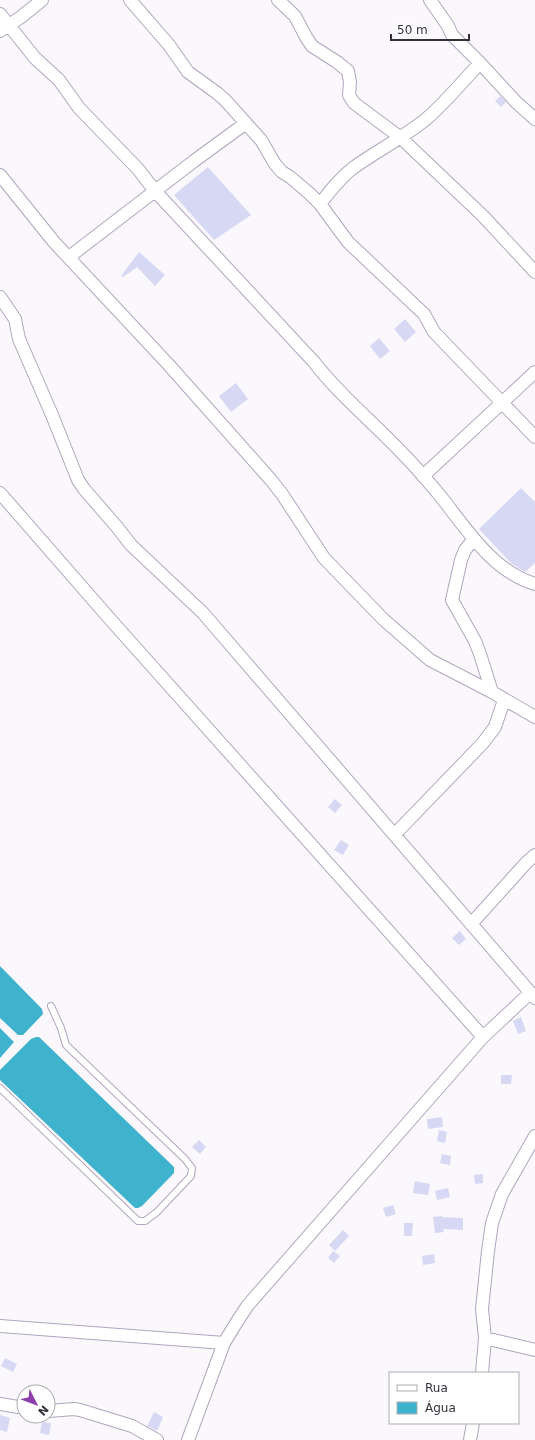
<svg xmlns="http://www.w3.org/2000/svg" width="535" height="1440" font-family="'DejaVu Sans',sans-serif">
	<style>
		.water { fill: #3fb3ce }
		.building { fill: #d7d8f3 }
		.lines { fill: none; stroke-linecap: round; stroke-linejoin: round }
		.lane-casing { stroke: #afa6bf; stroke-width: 8 }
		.street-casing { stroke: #afa6bf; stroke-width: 14 }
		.lane { stroke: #fff; stroke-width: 6 }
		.street { stroke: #fff; stroke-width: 12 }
	</style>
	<rect width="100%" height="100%" fill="#faf8fd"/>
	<path class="water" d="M0 966 42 1009 43 1014 23 1035H18L0 1018Z
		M0 1028 14 1042 0 1058Z
		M36 1037H39L174 1167V1173L142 1206 138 1208H135L0 1080V1070L31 1039Z"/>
	<path class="building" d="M500 96 506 102 501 107 495 101Z
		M208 167 251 215 214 240 174 195Z
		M139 252 165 275 155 286 137 267 123 277 121 276Z
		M405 319 416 332 405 342 394 329Z
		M379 338 390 351 380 359 370 346Z
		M236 383 248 399 231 412 219 396Z
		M521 488 535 502V563L525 572 512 564 479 529Z
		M335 799 342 805 335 813 328 807Z
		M341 840 349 845 343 855 334 850Z
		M460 931 466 939 459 945 452 938Z
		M521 1017 526 1031 518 1034 513 1021Z
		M501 1075H512L511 1084H501Z
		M442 1117 443 1127 428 1129 427 1119Z
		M439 1130 447 1132 445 1143 437 1141Z
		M199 1140 206 1147 200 1154 192 1147Z
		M442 1154 451 1156 450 1165 440 1163Z
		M483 1174V1183L475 1184 474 1175Z
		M415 1181 430 1184 428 1195 413 1193Z
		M448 1188 450 1197 437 1200 435 1191Z
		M393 1205 396 1214 386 1217 383 1208Z
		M442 1216V1217L463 1218V1230L443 1229 444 1232 435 1233 433 1217Z
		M404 1223H413L412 1236H404Z
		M343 1230 349 1236 335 1251 329 1245Z
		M333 1251 340 1256 334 1263 328 1258Z
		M434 1254 435 1263 423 1265 422 1256Z
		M5 1358 17 1364 13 1372 1 1366Z
		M154 1412 163 1417 157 1431 147 1426Z
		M0 1415 10 1418 7 1432 0 1430Z
		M42 1422 51 1423 49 1435 40 1433Z"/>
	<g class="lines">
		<g class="lane-casing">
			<path id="lane" d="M0 1088 138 1221H145L157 1212 191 1176 192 1168 185 1159 66 1045 61 1028 51 1006"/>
		</g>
		<g class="street-casing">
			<path id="street" d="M130 0 169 45 188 72 217 93 225 100 261 140 275 164 282 172 290 177 309 193 320 204 348 242 424 314 434 332 535 437
				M278 0 295 16 306 37 312 46 337 62 348 71 350 82 349 95 354 103 401 138 483 216 535 272
				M430 0 448 26 452 35 480 63 516 102 535 119
				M0 14 35 58 59 80 79 108 138 169 155 191 314 362C340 396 373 422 403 454 415 466 426 479 437 492 465 526 491 571 535 584
				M0 31 21 17 42 0
				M0 175 54 242 168 364 271 480 282 494 324 558 383 619 430 660 492 692 535 717
				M320 204C330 191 340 178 353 168 377 151 402 138 425 120 445 103 462 82 480 63
				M69 257 194 161 246 123
				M0 297 15 319 19 339 52 415 78 480 84 489 117 527 131 545 203 613 535 998
				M423 476 535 372
				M0 493 109 618 483 1037
				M474 539 465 550 461 560 452 600 475 641 480 654 492 692
				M395 834 482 744 495 727 504 700
				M471 924 526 863 535 855
				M0 1326 224 1343
				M485 1338 535 1350
				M482 1373 485 1338 482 1309 488 1251 492 1223 502 1194 535 1136
				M0 1404 24 1408
				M48 1411 74 1409 80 1410 132 1426 157 1440
				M188 1440 224 1343 238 1320 248 1305 483 1037 530 993
				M470 1440 473 1423"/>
		</g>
		<use href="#lane" class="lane"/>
		<use href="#street" class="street"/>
	</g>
	<rect x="389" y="1372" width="130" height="52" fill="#ffffff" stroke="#adacb0"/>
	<rect x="397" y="1385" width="20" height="6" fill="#ffffff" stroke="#adacb0"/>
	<text x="425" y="1392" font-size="12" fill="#33303a">Rua</text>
	<rect x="397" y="1402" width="20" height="12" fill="#3fb3ce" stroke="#adacb0"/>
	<text x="425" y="1412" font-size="12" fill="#33303a">Água</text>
	<g transform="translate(36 1404) rotate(132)"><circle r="19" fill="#ffffff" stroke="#adacb0"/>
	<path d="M0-3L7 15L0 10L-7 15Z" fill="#8e3dac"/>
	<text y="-6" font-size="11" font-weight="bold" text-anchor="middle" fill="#33303a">N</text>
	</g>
	<path d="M391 34v6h78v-6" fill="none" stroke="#33303a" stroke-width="2"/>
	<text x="397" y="34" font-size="12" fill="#33303a" stroke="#ffffff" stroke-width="3" paint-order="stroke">50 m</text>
</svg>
